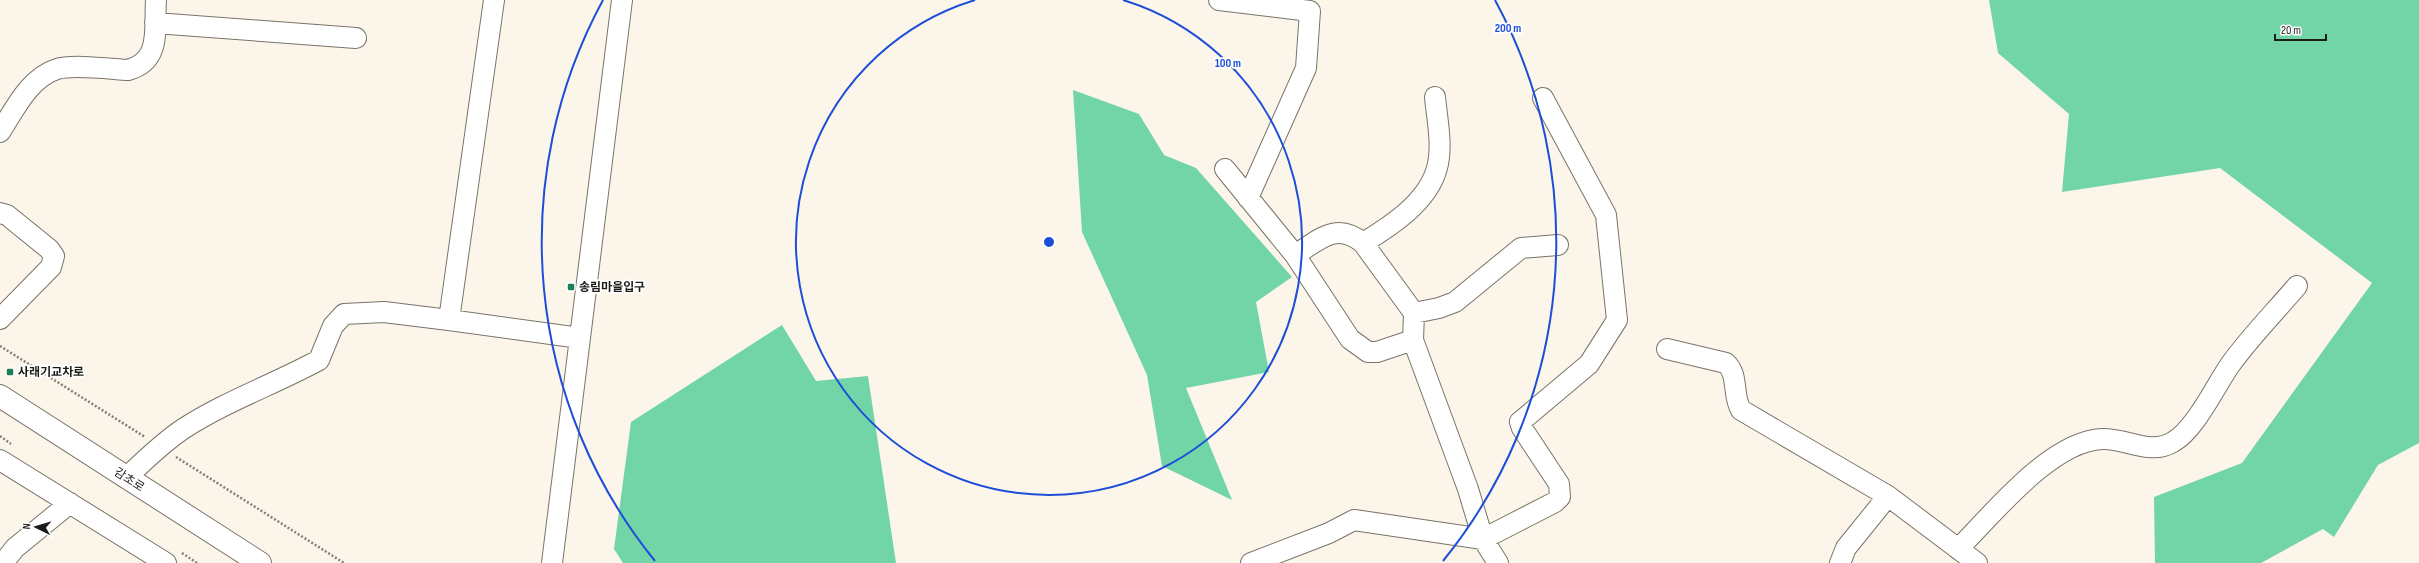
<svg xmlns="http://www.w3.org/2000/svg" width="2419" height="563" font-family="'Sofia Sans Condensed','Noto Sans KR',sans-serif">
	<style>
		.forest { fill: #71d5a8 }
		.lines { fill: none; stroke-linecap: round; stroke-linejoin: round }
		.minor-casing { stroke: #797469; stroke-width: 22 }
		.secondary-casing { stroke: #797469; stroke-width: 24 }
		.path { stroke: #848078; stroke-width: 2.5; stroke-dasharray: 2 2; stroke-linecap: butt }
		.minor { stroke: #fff; stroke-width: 20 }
		.secondary { stroke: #fff; stroke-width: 22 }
		.ring { fill: none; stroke: #1d4ed8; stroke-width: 2 }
		.poi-dot { fill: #1e7f57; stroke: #fff; stroke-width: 1.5 }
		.labels { text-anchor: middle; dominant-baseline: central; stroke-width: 3.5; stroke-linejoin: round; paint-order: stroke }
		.poi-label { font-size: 12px; font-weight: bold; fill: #1e1c18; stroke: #fff; text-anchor: start }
		.street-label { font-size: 12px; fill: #1e1c18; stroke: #fff }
		.centre { fill: #1d4ed8; stroke: #fff; stroke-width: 2 }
		.ring-label { font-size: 12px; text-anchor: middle; font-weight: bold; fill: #1d4ed8; stroke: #fff; stroke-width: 3.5; stroke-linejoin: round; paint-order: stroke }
	</style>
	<rect width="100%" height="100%" fill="#fcf6ea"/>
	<path class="forest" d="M1989 0H2419V443L2378 465 2334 537 2323 529 2261 563H2155L2154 497 2242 463 2372 283 2220 168 2062 192 2069 114 1998 53Z
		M1073 90 1139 114 1164 155 1196 168 1292 277 1256 302 1269 372 1186 388 1232 500 1162 466 1147 375 1082 232Z
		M782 325 816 381 868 376 896 563H623L614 549 631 422Z"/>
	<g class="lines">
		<g class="minor-casing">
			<path id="minor" d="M494 0 449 320 580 338
				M1219 0 1310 11 1306 68 1248 198
				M155 23 356 38
				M0 132C15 109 29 78 57 69 72 64 111 69 128 70 162 61 154 29 156 0
				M1225 169 1295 255 1350 339 1368 352H1377L1413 340
				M0 213 7 215 49 249 54 256 51 267 0 319
				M1363 243 1414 313
				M1295 255C1319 240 1336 221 1363 243 1391 226 1428 202 1437 168 1443 146 1437 119 1435 97
				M1667 349 1726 363C1739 375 1732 395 1741 410L1888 496 1846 548 1840 563
				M0 460 166 563
				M126 478C144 461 162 443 183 429 226 401 275 384 319 360L333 326 344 314 384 312 449 320
				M1888 496 1977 563
				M1958 549C1993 514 2051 441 2102 439 2127 438 2149 456 2173 442 2195 430 2216 385 2230 365 2250 337 2275 312 2297 286
				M3 563 15 548 70 503
				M552 563 622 0
				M1251 563 1329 533 1354 520 1483 539 1555 502 1560 497 1559 484 1522 428 1520 422 1589 364 1617 320 1606 215 1543 98
				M1498 563 1483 539 1468 489 1413 340 1414 313 1439 308 1455 302 1521 248 1558 245"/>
		</g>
		<g class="secondary-casing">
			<path id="secondary" d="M0 396 260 563"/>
		</g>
		<path class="path" d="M0 346 145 437
			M0 436 11 444
			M176 457 344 563
			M182 553 197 563"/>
		<use href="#minor" class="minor"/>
		<use href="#secondary" class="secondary"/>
	</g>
	<g class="ring">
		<path d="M1123 0A253 253 0 1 1 975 0"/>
		<path d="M655 561A507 507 0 0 1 603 0M1495 0A507 507 0 0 1 1443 561"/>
	</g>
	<g class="poi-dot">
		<rect x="567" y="283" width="8" height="8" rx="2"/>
		<rect x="6" y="368" width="8" height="8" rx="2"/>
	</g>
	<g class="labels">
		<g class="poi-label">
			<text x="579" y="287">송림마을입구</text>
			<text x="18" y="372">사래기교차로</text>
		</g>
		<g class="street-label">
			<text transform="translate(129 480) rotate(33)">감초로</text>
		</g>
	</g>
	<circle cx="1049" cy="242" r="6" class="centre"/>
	<g class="ring-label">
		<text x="1508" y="32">200 m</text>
		<text x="1228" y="67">100 m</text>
	</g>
	<g transform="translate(36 527) rotate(275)" stroke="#ffffff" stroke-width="3" paint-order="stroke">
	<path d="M0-3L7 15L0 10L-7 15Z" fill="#1e1c18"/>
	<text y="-6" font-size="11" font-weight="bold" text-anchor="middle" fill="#1e1c18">N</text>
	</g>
	<path d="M2275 34v6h51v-6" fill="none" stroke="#1e1c18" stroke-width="2"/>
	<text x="2281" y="34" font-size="12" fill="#1e1c18" stroke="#ffffff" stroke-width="3" paint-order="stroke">20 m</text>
</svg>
